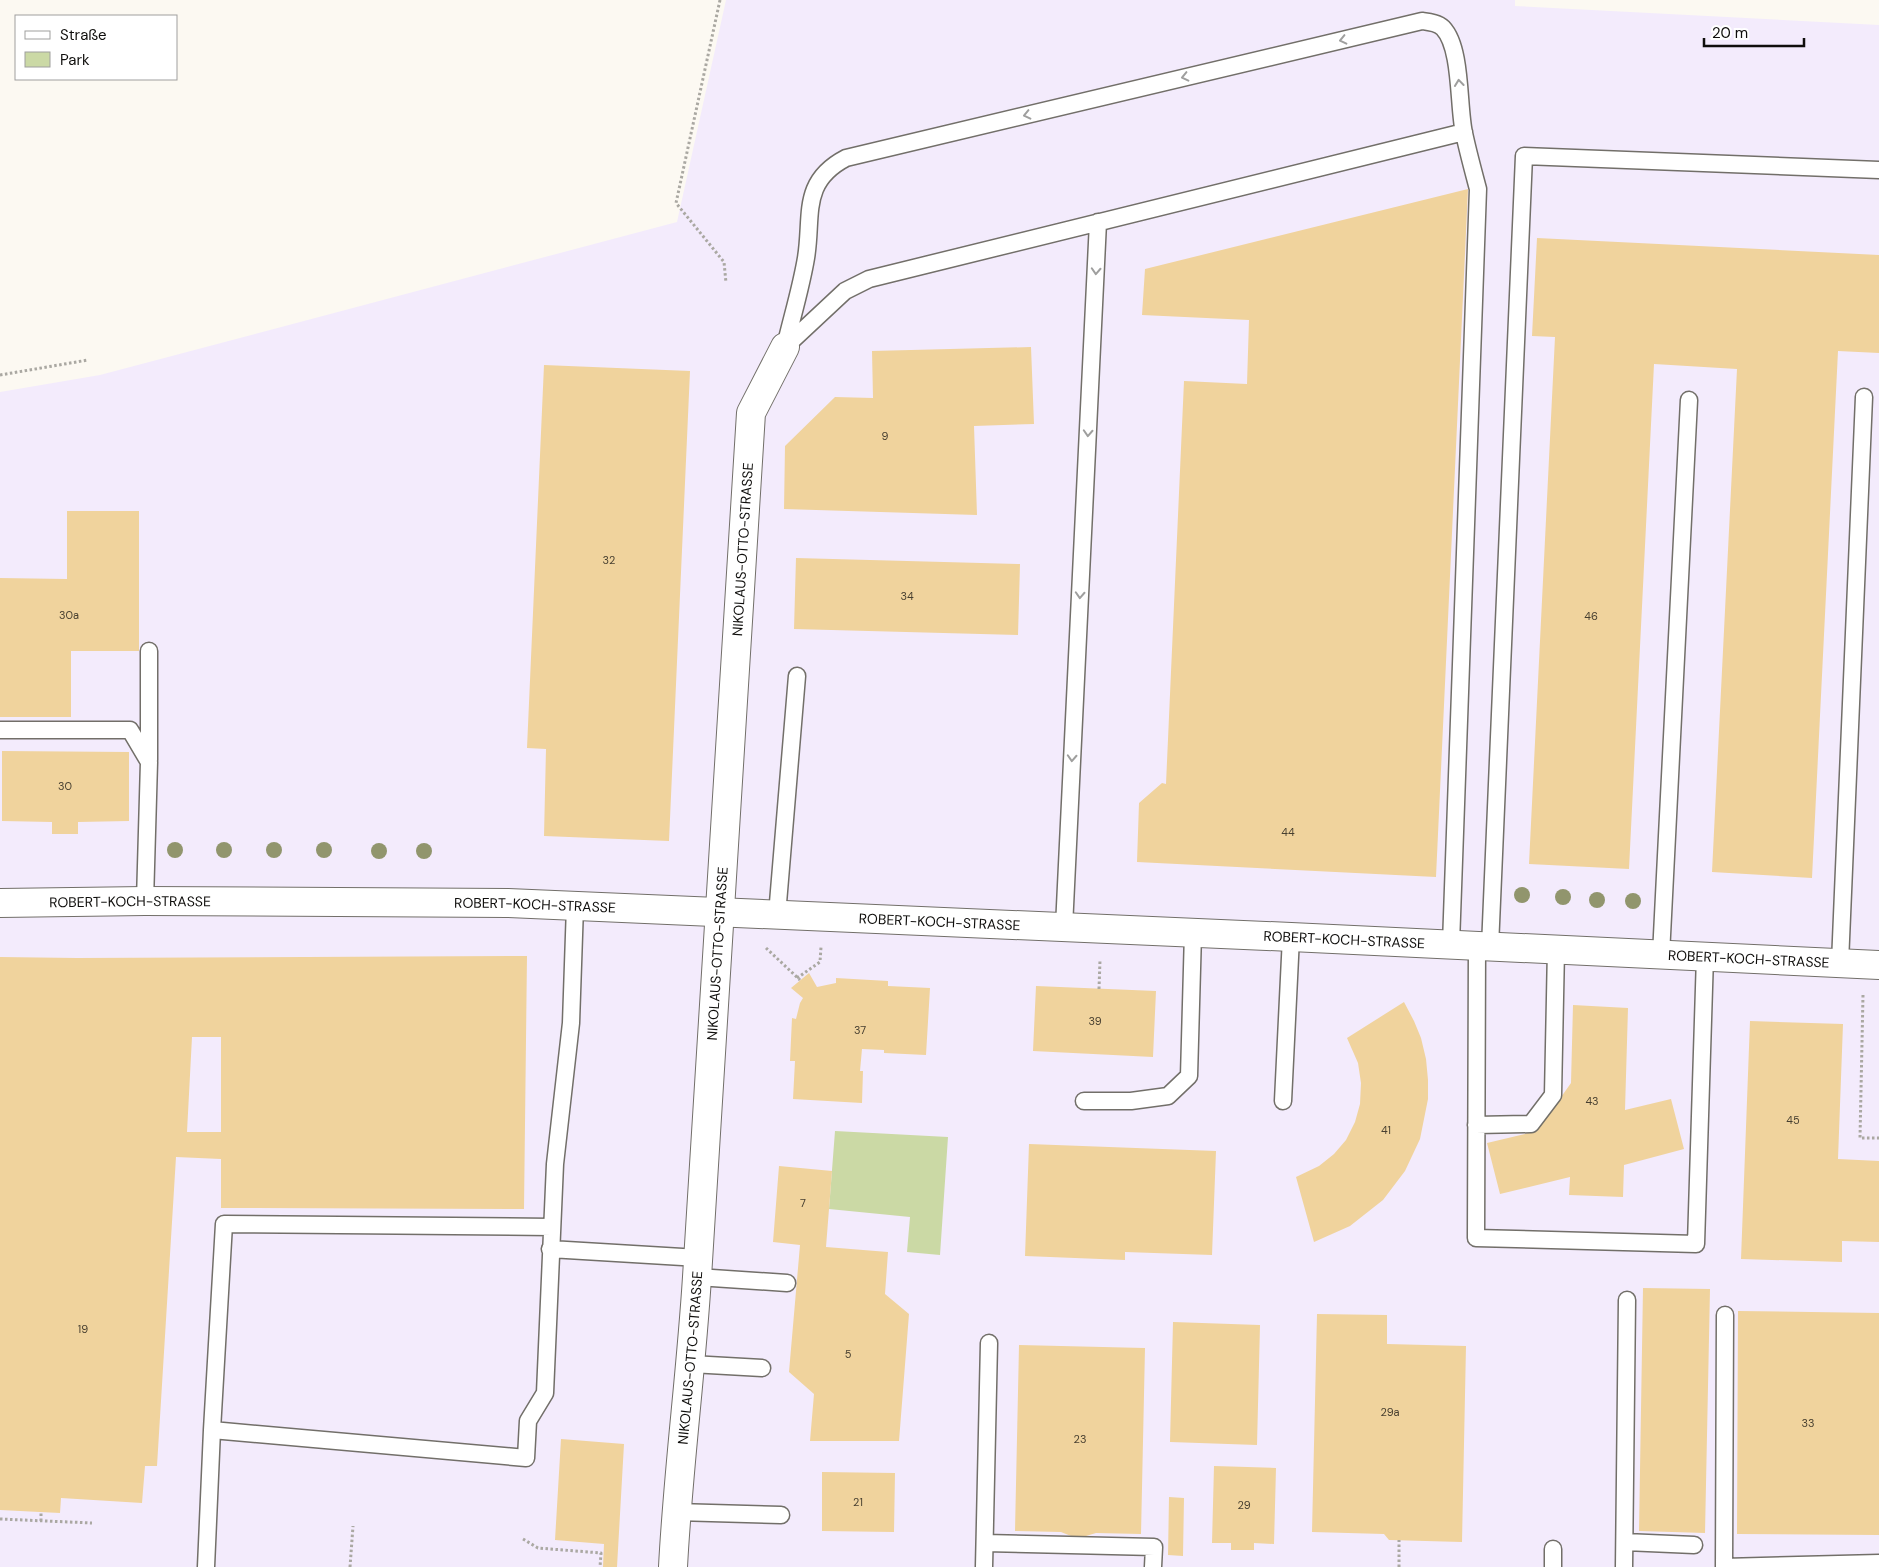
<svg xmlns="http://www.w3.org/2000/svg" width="1879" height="1567" font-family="'DM Sans',sans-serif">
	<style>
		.commercial { fill: #f3ebfc }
		.green { fill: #cbd9a5 }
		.building { fill: #f0d39d; fill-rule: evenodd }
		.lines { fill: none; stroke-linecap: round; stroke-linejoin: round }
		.service-casing { stroke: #726f69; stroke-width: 19 }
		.minor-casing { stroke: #726f69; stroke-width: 30 }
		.path { stroke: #aaa8a2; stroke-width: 3; stroke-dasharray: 2.5 2.5; stroke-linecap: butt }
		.service { stroke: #fff; stroke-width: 16 }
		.minor { stroke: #fff; stroke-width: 28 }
		.tree { fill: #91956d }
		.oneway { stroke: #9f9f9e }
		.labels { text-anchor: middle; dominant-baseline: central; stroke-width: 4; stroke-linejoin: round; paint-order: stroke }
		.number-label { font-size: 11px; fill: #473f30 }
		.street-label { font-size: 14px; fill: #0f0e0c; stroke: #fff }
	</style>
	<rect width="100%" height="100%" fill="#fcf9f2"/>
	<path class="commercial" d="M726 0H1515V6L1879 25V1567H0V392L100 375 677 222Z"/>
	<path class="green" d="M835 1131 948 1137 940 1255 907 1252 910 1217 829 1209Z"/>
	<path class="building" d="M1468 189 1436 877 1137 862 1139 803 1162 783 1166 784 1184 381 1247 384 1249 320 1142 315 1145 269Z
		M1537 238 1879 255V353L1838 351 1812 878 1712 872 1737 369 1654 364 1629 869 1529 864 1555 337 1532 336Z
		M1031 347 1034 424 974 426 977 515 784 509 785 446 835 397 873 398 872 351Z
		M544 365 690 371 669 841 544 836 546 749 527 748Z
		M67 511H139V651H71V717H0V578L67 579Z
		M796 558 1020 564 1018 635 794 629Z
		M2 751 129 752V821L78 822V834H52V822L2 821Z
		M527 956 524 1209 221 1208V1159L176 1157 157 1466H145L142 1503 61 1498 60 1513 0 1510V957L77 958ZM192 1037H221V1132H187Z
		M809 973 817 987 836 983V978L888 981V986L930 988 926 1055 884 1053V1050L862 1049 860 1071H863L862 1103 793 1099 795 1061H790L792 1018 796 1019 800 1003 803 998 791 988Z
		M1036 986 1156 991 1153 1057 1033 1051Z
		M1404 1002 1414 1021 1421 1038 1426 1059 1428 1080V1099L1420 1139 1405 1171 1383 1200 1350 1226 1314 1242 1296 1177 1319 1166 1334 1154 1346 1140 1355 1122 1360 1104 1361 1083 1358 1063 1347 1038Z
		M1573 1005 1628 1008 1625 1110 1671 1099 1684 1149 1624 1165 1623 1197 1569 1195 1570 1177 1500 1194 1487 1143 1537 1131 1571 1083Z
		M1750 1021 1843 1024 1838 1159 1879 1161V1242L1842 1241V1262L1741 1259Z
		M1029 1144 1216 1151 1212 1255 1125 1252V1260L1025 1256Z
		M779 1166 832 1171 826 1247 888 1252 885 1294 909 1314 899 1441H810L814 1394 789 1372 800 1245 773 1242Z
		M1643 1288 1710 1289 1705 1533 1639 1531Z
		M1738 1311 1879 1313V1535L1737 1534Z
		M1317 1314 1387 1315V1344L1466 1346 1462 1542 1389 1540 1384 1534 1312 1532Z
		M1173 1322 1260 1325 1257 1445 1170 1442Z
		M1019 1345 1145 1348 1141 1534 1096 1533 1086 1536H1071L1061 1532 1015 1531Z
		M561 1439 624 1444 617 1567H603L604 1544 555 1540Z
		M1214 1466 1276 1468 1274 1544 1254 1543V1550H1231V1543H1212Z
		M822 1472 895 1473 894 1532 822 1531Z
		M1169 1497 1184 1498 1183 1556 1168 1555Z"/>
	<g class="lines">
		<g class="service-casing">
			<path id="service" d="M785 347C792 317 801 288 806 258 813 216 800 182 846 158L1422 21C1429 22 1438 23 1443 28 1462 48 1458 106 1464 133 1468 152 1473 170 1478 189L1451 944
				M785 347 845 291 869 279 1464 132
				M149 651V760
				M0 730H130L149 762 145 901
				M777 915 797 676
				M1064 927 1098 222
				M1477 946 1476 1238 1696 1244 1705 956
				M1490 947 1524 156 1879 170
				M1661 955 1689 400
				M1840 963 1864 397
				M1084 1101H1131L1168 1096 1189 1076 1193 933
				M1283 1101 1291 937
				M1476 1125 1531 1124 1553 1095 1556 949
				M550 1249 699 1258
				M697 1277 787 1283
				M691 1364 762 1368
				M212 1430 224 1224 552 1227
				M676 1512 781 1515
				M1625 1542 1694 1545
				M985 1543 1154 1547 1153 1567
				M1553 1549V1567
				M206 1567 212 1430 526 1458 528 1421 545 1393 555 1164 571 1023 575 906
				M984 1567 989 1343
				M1624 1567 1627 1300
				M1724 1567 1725 1315
				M1724 1567 1879 1563"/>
		</g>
		<g class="minor-casing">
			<g id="minor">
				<path id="s1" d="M0 903 145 901 508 903 1291 937 1879 965"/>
				<path id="s2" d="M673 1567C678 1470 691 1374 697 1277L751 413 785 347"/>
			</g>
		</g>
		<path class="path" d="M720 0 676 203 724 262 726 283
			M0 375 88 360
			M766 948 800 980
			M797 978 820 962 821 947
			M1099 989 1100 960
			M1863 995 1860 1138H1879
			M0 1519 92 1523
			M41 1521V1512
			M523 1539 538 1548 601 1553 600 1567
			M350 1567 353 1526
			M1399 1567V1540"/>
		<use href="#service" class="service"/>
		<use href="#minor" class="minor"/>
	</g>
	<g class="tree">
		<circle cx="175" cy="850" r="8"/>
		<circle cx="224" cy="850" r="8"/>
		<circle cx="274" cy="850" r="8"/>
		<circle cx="324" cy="850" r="8"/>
		<circle cx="379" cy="851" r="8"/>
		<circle cx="424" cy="851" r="8"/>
		<circle cx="1522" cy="895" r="8"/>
		<circle cx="1563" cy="897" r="8"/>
		<circle cx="1597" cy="900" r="8"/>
		<circle cx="1633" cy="901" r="8"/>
	</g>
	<defs><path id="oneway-chevron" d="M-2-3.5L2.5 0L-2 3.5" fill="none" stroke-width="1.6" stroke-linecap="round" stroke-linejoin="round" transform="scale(1.25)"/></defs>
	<g class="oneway">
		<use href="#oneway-chevron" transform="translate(1343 40) rotate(167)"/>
		<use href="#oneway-chevron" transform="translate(1185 77) rotate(167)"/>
		<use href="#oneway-chevron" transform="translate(1459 83) rotate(-96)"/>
		<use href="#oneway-chevron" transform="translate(1027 115) rotate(167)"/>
		<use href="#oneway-chevron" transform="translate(1096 271) rotate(93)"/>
		<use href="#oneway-chevron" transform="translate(1088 433) rotate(93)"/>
		<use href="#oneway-chevron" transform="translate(1080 595) rotate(93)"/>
		<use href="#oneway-chevron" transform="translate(1072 758) rotate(93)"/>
	</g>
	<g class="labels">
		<g class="number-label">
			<text x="885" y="436">9</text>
			<text x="609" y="560">32</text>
			<text x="907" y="596">34</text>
			<text x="69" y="615">30a</text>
			<text x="1591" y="616">46</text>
			<text x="65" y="786">30</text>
			<text x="1288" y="832">44</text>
			<text x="1095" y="1021">39</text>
			<text x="860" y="1030">37</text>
			<text x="1592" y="1101">43</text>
			<text x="1793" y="1120">45</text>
			<text x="1386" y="1130">41</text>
			<text x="803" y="1203">7</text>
			<text x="83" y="1329">19</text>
			<text x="848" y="1354">5</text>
			<text x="1390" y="1412">29a</text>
			<text x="1808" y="1423">33</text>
			<text x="1080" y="1439">23</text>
			<text x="858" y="1502">21</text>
			<text x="1244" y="1505">29</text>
		</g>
		<g class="street-label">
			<text stroke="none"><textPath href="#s2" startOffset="1020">NIKOLAUS-OTTO-STRASSE</textPath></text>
			<text stroke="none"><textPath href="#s1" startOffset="130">ROBERT-KOCH-STRASSE</textPath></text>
			<text stroke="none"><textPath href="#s1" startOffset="535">ROBERT-KOCH-STRASSE</textPath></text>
			<text stroke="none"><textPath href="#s1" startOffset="940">ROBERT-KOCH-STRASSE</textPath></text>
			<text stroke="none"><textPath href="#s1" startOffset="1345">ROBERT-KOCH-STRASSE</textPath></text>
			<text stroke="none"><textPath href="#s2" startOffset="615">NIKOLAUS-OTTO-STRASSE</textPath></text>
			<text stroke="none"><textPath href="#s1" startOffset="1750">ROBERT-KOCH-STRASSE</textPath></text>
			<text stroke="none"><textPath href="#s2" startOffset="210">NIKOLAUS-OTTO-STRASSE</textPath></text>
		</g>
	</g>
	<rect x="15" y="15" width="162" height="65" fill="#ffffff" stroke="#9f9f9e"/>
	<rect x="25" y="31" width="25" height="8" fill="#ffffff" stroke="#9f9f9e"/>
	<text x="60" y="40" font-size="15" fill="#0f0e0c">Straße</text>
	<rect x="25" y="52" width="25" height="15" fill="#cbd9a5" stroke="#9f9f9e"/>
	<text x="60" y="65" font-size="15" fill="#0f0e0c">Park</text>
	<path d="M1704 38v8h100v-8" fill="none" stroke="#0f0e0c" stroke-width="2.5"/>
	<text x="1712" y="38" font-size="15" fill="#0f0e0c" stroke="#ffffff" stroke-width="4" paint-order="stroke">20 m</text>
</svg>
